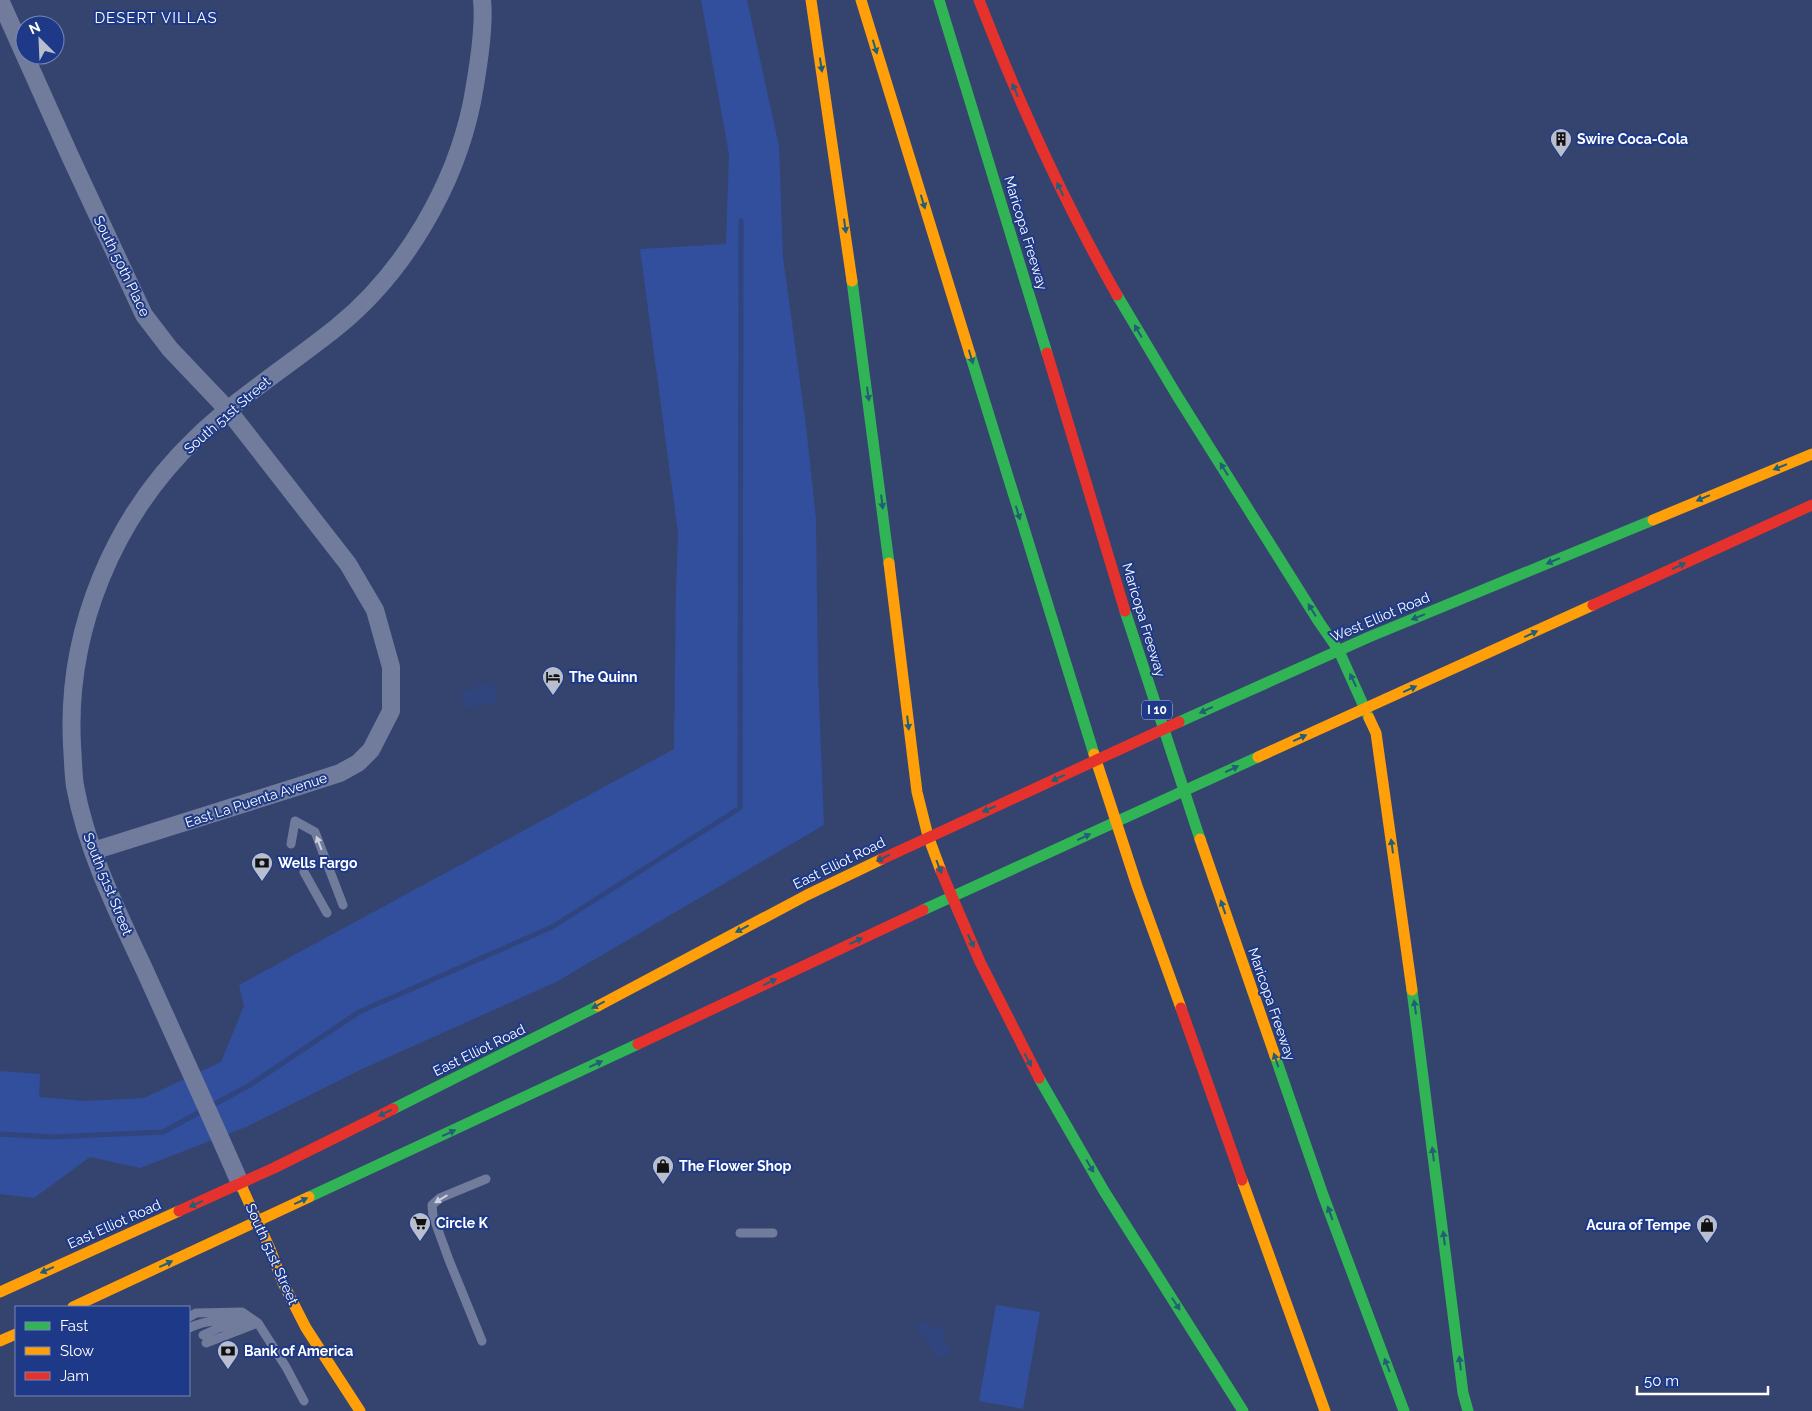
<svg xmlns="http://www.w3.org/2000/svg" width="1812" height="1411" font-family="Raleway,sans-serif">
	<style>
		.green { fill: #314f9d }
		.water { fill: #30447d }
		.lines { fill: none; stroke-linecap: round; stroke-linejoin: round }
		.stream { stroke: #30447d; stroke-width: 5 }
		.lane { stroke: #717c9d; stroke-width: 9 }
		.street { stroke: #717c9d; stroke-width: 18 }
		.fast { stroke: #30b455; stroke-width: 11 }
		.slow { stroke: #ff9f0a; stroke-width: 11 }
		.jam { stroke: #e5322d; stroke-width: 11 }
		.oneway { fill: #235e78 }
		.oneway2 { fill: #cdd1dd }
		.labels { text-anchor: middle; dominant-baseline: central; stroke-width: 4; stroke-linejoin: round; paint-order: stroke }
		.shield { fill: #1d3987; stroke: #bbc4db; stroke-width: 1 }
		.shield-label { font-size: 12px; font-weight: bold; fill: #fff }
		.poi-label { font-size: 14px; font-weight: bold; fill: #fff; stroke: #1d3987; text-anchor: start }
		.street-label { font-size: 14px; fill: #fff; stroke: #1d3987 }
		.neighbourhood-label { font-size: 15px; letter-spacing: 1px; fill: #fff; stroke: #1d3987 }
	</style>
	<rect width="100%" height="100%" fill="#35446f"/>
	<path class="green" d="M701 0H747L779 146 783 257 806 426 816 519 818 676 824 825 556 982 362 1069 246 1127 140 1168 90 1157 34 1198 0 1194V1071L40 1074 39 1097 85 1101 144 1098 221 1062 244 1006 239 985 674 749 676 585 678 533 640 249 726 244 729 154Z
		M996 1305 1040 1312 1023 1409 979 1401Z"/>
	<path class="water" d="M493 682 497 703 464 708 462 691 475 689 474 685Z
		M925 1321 931 1329 939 1324 945 1334 941 1336 952 1351 939 1360 916 1327Z"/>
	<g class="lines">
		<path class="stream" d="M0 1134 51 1137 163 1132 250 1085 359 1012 552 927 740 808 741 221"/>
		<path class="lane" d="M291 844 295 821 315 832 343 905
			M304 872 327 913
			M740 1233H773
			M189 1317 196 1313 242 1312 258 1323 286 1367 304 1401
			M189 1328C210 1318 231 1320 255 1321
			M203 1335 221 1327 236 1329
			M482 1341 449 1260 433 1216 432 1205 440 1198 486 1179
			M206 1343 258 1323"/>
		<path class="street" d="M0 0 70 156 144 315 170 349 228 410 348 564 375 610 391 667V711L371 750 358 763 340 773 287 790 93 851
			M240 1183C209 1112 177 1042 145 971 117 911 87 851 75 786 73 772 73 758 72 745 66 630 114 516 197 437 240 396 291 364 337 327 404 273 455 186 472 102 477 75 485 27 482 0"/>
		<path class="fast" d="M939 0 1047 353
			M852 281 889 563
			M1117 295 1176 394 1319 622 1339 651 1369 718
			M970 354 1094 754
			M1125 611 1200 839
			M1179 722 1369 637 1653 520
			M923 910 1258 757
			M1412 990 1463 1393 1468 1411
			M1275 1056 1323 1195 1404 1411
			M1039 1078 1104 1191 1243 1411
			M393 1109 598 1006
			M309 1197 638 1044"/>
		<path class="slow" d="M811 0 852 281
			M861 0 970 354
			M1653 520 1812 454
			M889 563 917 792 928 836 941 871
			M1369 718 1376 733 1412 990
			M1094 754 1137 886 1181 1008
			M1258 757 1593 605
			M1200 839 1275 1056
			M598 1006 807 895 882 859
			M1242 1180 1325 1411
			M240 1183 270 1249 283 1283 306 1328 360 1411
			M0 1292 179 1211
			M73 1307 309 1197
			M0 1341 16 1334"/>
		<path class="jam" d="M979 0C1019 103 1062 199 1117 295
			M1047 353 1125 611
			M1593 605 1812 505
			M882 859 1179 722
			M941 871 980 962 1039 1078
			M1181 1008 1242 1180
			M638 1044 923 910
			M179 1211 274 1168 393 1109"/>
	</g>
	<defs><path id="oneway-solid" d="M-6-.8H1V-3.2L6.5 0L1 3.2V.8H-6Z" transform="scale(1.25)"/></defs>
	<g class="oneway">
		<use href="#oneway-solid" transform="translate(875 47) rotate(73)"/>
		<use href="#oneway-solid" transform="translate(821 65) rotate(81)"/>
		<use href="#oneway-solid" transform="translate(1015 90) rotate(-113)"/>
		<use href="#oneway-solid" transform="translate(1060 189) rotate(-116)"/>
		<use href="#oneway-solid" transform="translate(923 202) rotate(73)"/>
		<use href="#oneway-solid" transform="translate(845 226) rotate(82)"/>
		<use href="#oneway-solid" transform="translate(1138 331) rotate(-120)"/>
		<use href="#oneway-solid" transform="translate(971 357) rotate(73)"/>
		<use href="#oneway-solid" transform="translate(868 394) rotate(82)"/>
		<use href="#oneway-solid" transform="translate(1780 467) rotate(158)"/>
		<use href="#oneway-solid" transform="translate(1224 469) rotate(-122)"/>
		<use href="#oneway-solid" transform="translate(1703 498) rotate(157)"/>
		<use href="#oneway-solid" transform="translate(882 502) rotate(83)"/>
		<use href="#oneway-solid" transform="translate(1018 513) rotate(73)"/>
		<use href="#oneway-solid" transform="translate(1553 561) rotate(157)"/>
		<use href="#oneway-solid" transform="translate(1679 566) rotate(-25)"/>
		<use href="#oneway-solid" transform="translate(1312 610) rotate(-122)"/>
		<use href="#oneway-solid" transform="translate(1418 617) rotate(158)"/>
		<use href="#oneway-solid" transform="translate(1531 634) rotate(-25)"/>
		<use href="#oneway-solid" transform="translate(1353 680) rotate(-115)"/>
		<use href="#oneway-solid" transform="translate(1410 689) rotate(-24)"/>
		<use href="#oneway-solid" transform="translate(1206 710) rotate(155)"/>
		<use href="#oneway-solid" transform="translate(908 723) rotate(83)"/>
		<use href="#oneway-solid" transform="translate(1300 738) rotate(-25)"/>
		<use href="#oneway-solid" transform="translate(1232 769) rotate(-25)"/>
		<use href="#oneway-solid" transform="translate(1058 778) rotate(155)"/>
		<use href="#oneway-solid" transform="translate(989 809) rotate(156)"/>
		<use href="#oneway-solid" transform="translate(1084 837) rotate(-25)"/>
		<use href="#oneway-solid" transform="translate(1392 846) rotate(-98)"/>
		<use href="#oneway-solid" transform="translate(883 858) rotate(154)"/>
		<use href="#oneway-solid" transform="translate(939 867) rotate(69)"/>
		<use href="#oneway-solid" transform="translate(1223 907) rotate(-109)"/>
		<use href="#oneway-solid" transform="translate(742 929) rotate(152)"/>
		<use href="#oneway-solid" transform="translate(856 941) rotate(-25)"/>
		<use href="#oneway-solid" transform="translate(971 941) rotate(65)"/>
		<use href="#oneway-solid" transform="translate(770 982) rotate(-26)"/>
		<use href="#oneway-solid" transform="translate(598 1005) rotate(152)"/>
		<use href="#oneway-solid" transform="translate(1415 1007) rotate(-98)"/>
		<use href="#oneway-solid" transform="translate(1028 1060) rotate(62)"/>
		<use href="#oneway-solid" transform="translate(1276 1060) rotate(-109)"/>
		<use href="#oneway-solid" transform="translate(596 1064) rotate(-25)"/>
		<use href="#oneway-solid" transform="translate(385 1113) rotate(154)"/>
		<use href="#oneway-solid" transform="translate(449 1133) rotate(-25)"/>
		<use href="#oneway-solid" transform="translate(1433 1154) rotate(-97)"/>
		<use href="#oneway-solid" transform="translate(1090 1166) rotate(59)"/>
		<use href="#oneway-solid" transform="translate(301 1201) rotate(-25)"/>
		<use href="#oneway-solid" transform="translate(196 1204) rotate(156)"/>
		<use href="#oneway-solid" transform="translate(1330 1213) rotate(-110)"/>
		<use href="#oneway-solid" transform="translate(1444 1238) rotate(-97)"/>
		<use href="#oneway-solid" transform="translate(166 1264) rotate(-25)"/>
		<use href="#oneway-solid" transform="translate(47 1270) rotate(156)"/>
		<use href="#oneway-solid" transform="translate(1176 1304) rotate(57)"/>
		<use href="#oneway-solid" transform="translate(1460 1363) rotate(-97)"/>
		<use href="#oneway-solid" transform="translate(1387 1365) rotate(-111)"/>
	</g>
	<g class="oneway2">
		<use href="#oneway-solid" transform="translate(319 843) rotate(-111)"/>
		<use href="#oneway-solid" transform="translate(441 1199) rotate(149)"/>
	</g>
	<defs>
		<g id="building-pin" transform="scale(1.125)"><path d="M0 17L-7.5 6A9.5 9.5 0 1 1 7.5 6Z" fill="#b8becd" stroke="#1d3987"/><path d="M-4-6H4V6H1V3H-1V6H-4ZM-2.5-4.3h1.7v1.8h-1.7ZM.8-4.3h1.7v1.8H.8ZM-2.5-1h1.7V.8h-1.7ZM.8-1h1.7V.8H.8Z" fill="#111"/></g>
		<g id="hotel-pin" transform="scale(1.125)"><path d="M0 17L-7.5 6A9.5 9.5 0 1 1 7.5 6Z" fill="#b8becd" stroke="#1d3987"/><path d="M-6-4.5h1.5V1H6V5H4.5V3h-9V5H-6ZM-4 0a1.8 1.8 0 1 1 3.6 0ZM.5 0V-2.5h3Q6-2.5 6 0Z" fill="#111"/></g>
		<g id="bank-pin" transform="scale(1.125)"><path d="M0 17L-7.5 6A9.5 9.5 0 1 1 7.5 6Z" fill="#b8becd" stroke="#1d3987"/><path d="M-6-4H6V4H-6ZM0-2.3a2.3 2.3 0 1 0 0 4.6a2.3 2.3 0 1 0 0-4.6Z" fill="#111"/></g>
		<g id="shop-pin" transform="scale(1.125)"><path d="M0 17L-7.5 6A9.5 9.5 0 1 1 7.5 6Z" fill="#b8becd" stroke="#1d3987"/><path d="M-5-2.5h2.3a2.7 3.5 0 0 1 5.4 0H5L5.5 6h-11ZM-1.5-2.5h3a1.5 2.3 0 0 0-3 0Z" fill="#111"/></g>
		<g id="supermarket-pin" transform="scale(1.125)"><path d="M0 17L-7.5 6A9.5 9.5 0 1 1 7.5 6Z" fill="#b8becd" stroke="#1d3987"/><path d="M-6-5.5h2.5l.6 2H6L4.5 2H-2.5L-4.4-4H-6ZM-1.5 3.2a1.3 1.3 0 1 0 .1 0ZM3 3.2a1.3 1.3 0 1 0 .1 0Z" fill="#111"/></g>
	</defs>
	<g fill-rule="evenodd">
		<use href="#building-pin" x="1561" y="139"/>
		<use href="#hotel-pin" x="553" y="677"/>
		<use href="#bank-pin" x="262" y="863"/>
		<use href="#shop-pin" x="663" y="1166"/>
		<use href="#supermarket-pin" x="420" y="1223"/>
		<use href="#shop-pin" x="1707" y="1225"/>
		<use href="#bank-pin" x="228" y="1351"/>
	</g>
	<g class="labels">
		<rect class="shield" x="1142" y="700.5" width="30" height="19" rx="4"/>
		<g class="shield-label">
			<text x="1157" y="710">I 10</text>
		</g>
		<g class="poi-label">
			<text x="1577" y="139">Swire Coca-Cola</text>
			<text x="569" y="677">The Quinn</text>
			<text x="278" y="863">Wells Fargo</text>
			<text x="679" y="1166">The Flower Shop</text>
			<text x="436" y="1223">Circle K</text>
			<text x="1691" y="1225" text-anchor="end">Acura of Tempe</text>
			<text x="244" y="1351">Bank of America</text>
		</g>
		<g class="street-label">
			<text transform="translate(1026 233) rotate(73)">Maricopa Freeway</text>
			<text transform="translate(122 266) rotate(64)">South 50th Place</text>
			<text transform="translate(227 415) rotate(-41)">South 51st Street</text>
			<text transform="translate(1380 617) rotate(-23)">West Elliot Road</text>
			<text transform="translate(1144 620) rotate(73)">Maricopa Freeway</text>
			<text transform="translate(256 800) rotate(-18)">East La Puenta Avenue</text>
			<text transform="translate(839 863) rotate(-26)">East Elliot Road</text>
			<text transform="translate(108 884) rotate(68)">South 51st Street</text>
			<text transform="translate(1272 1004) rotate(71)">Maricopa Freeway</text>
			<text transform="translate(479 1050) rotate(-26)">East Elliot Road</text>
			<text transform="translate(114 1224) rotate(-24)">East Elliot Road</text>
			<text transform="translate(272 1254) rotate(66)">South 51st Street</text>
		</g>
		<g class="neighbourhood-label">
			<text x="156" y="18">DESERT VILLAS</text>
		</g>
	</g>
	<rect x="15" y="1306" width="175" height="90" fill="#1d3987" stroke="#7788b7"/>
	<rect x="25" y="1322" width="25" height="8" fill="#30b455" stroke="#7788b7"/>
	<text x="60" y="1331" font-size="15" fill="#ffffff">Fast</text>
	<rect x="25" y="1347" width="25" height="8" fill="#ff9f0a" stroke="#7788b7"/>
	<text x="60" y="1356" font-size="15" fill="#ffffff">Slow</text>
	<rect x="25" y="1372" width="25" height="8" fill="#e5322d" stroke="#7788b7"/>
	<text x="60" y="1381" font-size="15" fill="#ffffff">Jam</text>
	<g transform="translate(40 40) rotate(336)"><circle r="24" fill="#1d3987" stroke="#7788b7"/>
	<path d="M0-4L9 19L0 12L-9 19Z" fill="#b8becd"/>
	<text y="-8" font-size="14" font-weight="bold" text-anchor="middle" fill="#ffffff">N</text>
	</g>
	<path d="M1637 1386v8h131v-8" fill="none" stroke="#ffffff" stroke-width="2.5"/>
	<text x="1644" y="1386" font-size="15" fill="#ffffff" stroke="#1d3987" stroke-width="4" paint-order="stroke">50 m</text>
</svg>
